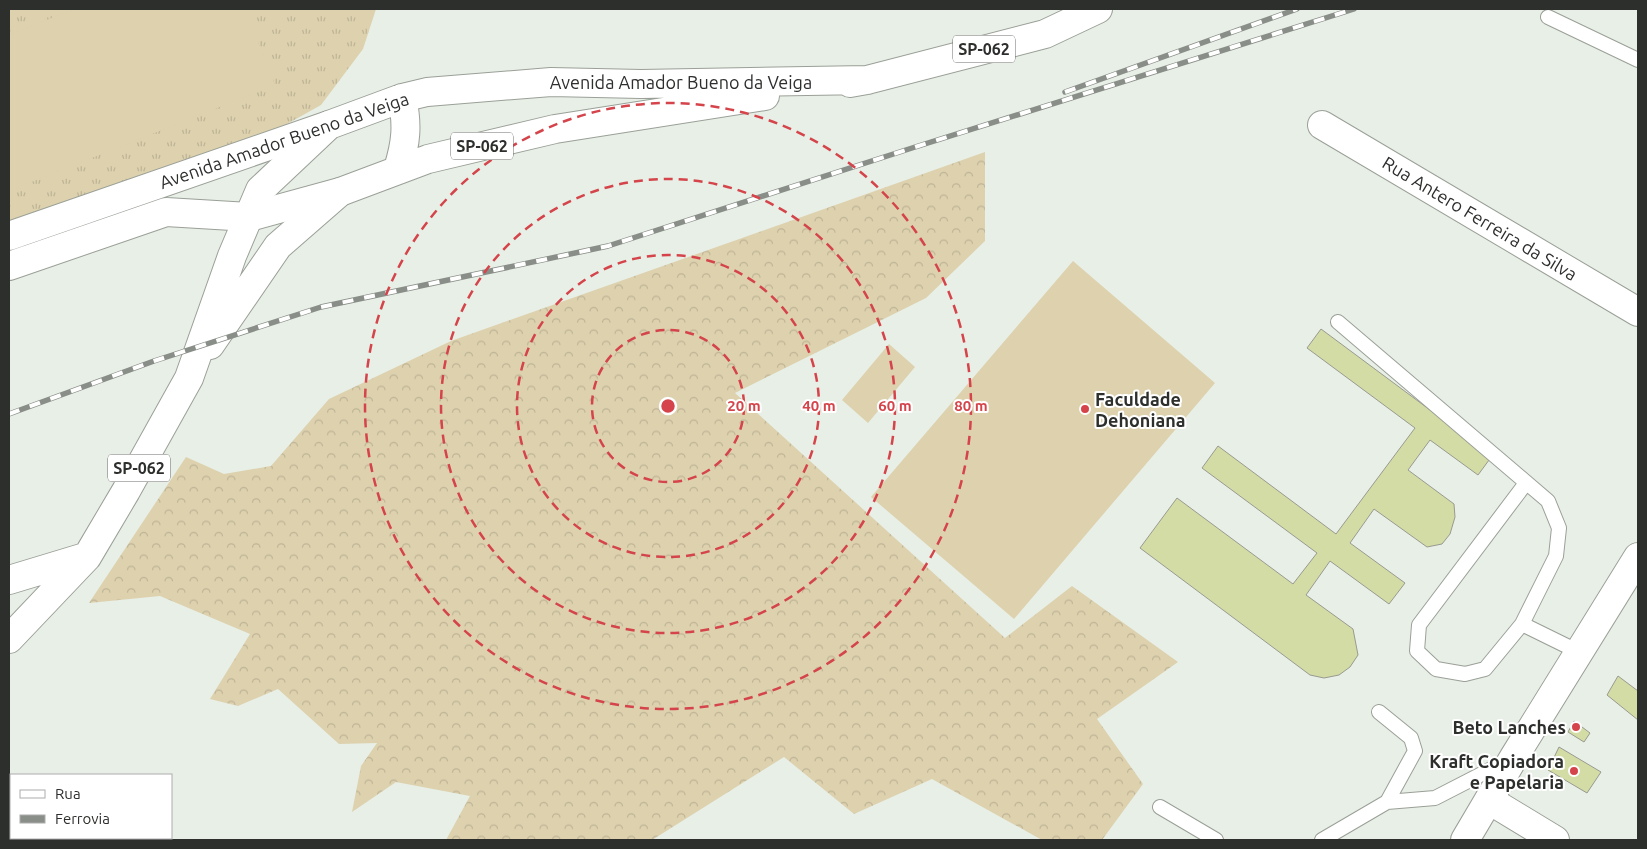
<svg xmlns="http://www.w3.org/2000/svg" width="1647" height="849" font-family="Ubuntu,sans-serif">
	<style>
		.grass { fill: url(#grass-tufts) }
		.forest { fill: url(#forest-crowns) }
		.pitch { fill: #ddd1ae }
		.building { fill: #d4dca5; stroke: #989a90 }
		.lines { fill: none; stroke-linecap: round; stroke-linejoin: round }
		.lane-casing { stroke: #9aa097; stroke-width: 16 }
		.street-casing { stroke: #9aa097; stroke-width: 30 }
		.secondary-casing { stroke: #9aa097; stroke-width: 30 }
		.primary-casing { stroke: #9aa097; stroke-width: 30 }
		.lane { stroke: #fff; stroke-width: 14 }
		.street { stroke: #fff; stroke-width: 28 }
		.secondary { stroke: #fff; stroke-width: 28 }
		.primary { stroke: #fff; stroke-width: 28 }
		.rail-casing { stroke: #898e88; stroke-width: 5.5 }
		.rail { stroke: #fff; stroke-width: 4; stroke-dasharray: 11; stroke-linecap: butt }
		.ring { fill: none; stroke: #d4444a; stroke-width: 2.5; stroke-dasharray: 9 6 }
		.poi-dot { fill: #d4444a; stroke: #fff; stroke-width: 2 }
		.labels { text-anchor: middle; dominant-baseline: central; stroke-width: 4; stroke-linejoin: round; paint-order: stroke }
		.shield { fill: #fff; stroke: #6c6d6b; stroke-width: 1 }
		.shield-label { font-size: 16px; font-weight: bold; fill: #2d2f2c }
		.street-label { font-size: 18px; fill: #2d2f2c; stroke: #fff }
		.poi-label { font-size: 18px; font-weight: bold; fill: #2d2f2c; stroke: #fff; text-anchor: end }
		.centre { fill: #d4444a; stroke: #fff; stroke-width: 2.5 }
		.ring-label { font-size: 15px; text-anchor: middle; font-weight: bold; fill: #d4444a; stroke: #fff; stroke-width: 4; stroke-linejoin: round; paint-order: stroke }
	</style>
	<defs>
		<pattern id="grass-tufts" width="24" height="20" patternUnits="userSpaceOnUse" patternTransform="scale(1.25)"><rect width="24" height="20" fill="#ddd1ae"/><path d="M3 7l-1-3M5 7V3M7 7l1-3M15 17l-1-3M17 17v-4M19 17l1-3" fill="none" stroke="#beb496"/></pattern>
		<pattern id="forest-crowns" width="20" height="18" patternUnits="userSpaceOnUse" patternTransform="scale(1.25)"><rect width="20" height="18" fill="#ddd1ae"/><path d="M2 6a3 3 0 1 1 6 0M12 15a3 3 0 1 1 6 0" fill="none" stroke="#beb496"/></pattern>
	</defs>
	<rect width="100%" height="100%" fill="#e8efe6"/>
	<path class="grass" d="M9 9H376L363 49 321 105 262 138 9 226Z"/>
	<path class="forest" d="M985 152V241L926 298 735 393 1005 638 1072 586 1178 662 1097 719 1143 784 1102 840H1042L932 779 854 814 784 757 652 840H446L470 796 396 782 352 812 361 766 377 743 339 744 278 689 238 706 210 699 250 634 160 596 89 603 186 457 224 474 271 466 329 399 451 341Z"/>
	<path class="pitch" d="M74 9H245L275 85 9 191V35Z
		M1073 261 1215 383 1014 619 871 497Z
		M889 344 915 367 868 423 842 400Z"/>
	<path class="building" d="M1321 329 1492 456 1478 475 1430 440 1408 470 1454 504 1455 517 1450 534 1442 544 1427 547 1374 509 1350 543 1405 583 1389 604 1330 561 1306 595 1353 629 1358 655 1350 667 1339 675 1324 678 1310 675 1140 548 1177 498 1293 584 1317 553 1202 468 1218 446 1336 534 1415 428 1307 348Z
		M1618 676 1638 691V720L1607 695Z
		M1574 721 1590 733 1584 742 1568 732Z
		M1559 747 1601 772 1587 793 1548 770Z"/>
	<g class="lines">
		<g class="lane-casing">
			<path id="lane" d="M1548 17 1638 60
				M1338 322 1548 501 1559 528 1556 556 1522 624 1579 652
				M1522 624 1485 669 1465 674 1436 669 1417 651 1419 625 1526 483
				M1379 712 1411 738 1415 751 1387 802
				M1160 807 1216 840
				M1322 840 1387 802 1435 798 1507 761"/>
		</g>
		<g class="street-casing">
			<path id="street" d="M1322 125 1638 312
				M1489 800 1555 840"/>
		</g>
		<g class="secondary-casing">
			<path id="secondary" d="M9 236 329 125
				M9 266 166 212 249 217 340 192"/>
		</g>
		<g class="primary-casing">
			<path id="primary" d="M850 83 867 80 1045 34 1098 9
				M398 169C406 143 408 125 402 98
				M210 345 278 246 340 192 428 159 555 129 765 96
				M9 580 85 557
				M9 639 87 557 126 491 189 378 232 256 260 190 329 125 402 98 427 92 551 82 641 84 867 80
				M1465 840 1514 757 1638 557"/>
		</g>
		<use href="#lane" class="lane"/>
		<use href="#street" class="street"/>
		<use href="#secondary" class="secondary"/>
		<use href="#primary" class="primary"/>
		<g class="rail-casing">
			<path id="rail" d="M1065 92 1297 9
				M9 414 154 361 321 307 608 246 912 148 1354 9"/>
		</g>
		<use href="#rail" class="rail"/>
	</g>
	<g class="ring">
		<circle cx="668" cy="406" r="76"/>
		<circle cx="668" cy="406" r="151"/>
		<circle cx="668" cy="406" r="227"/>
		<circle cx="668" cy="406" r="303"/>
	</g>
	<g class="poi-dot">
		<circle cx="1085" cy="409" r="5"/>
		<circle cx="1576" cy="727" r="5"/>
		<circle cx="1574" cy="771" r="5"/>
	</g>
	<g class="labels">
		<g class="shield">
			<rect x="953" y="35.5" width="62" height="27" rx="4"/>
			<rect x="451" y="132.5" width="62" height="27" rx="4"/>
			<rect x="108" y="454.5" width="62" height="27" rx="4"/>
		</g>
		<g class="shield-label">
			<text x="984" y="49">SP-062</text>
			<text x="482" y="146">SP-062</text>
			<text x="139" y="468">SP-062</text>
		</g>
		<g class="street-label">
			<text x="681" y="82">Avenida Amador Bueno da Veiga</text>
			<text transform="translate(284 140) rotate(-19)">Avenida Amador Bueno da Veiga</text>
			<text transform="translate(1480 218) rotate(31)">Rua Antero Ferreira da Silva</text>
		</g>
		<g class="poi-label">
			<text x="1095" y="399" text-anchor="start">Faculdade<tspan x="1095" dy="21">Dehoniana</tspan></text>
			<text x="1566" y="727">Beto Lanches</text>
			<text x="1564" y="761">Kraft Copiadora<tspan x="1564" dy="21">e Papelaria</tspan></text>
		</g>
	</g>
	<circle cx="668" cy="406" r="8" class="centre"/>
	<g class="ring-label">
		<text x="744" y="411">20 m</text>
		<text x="819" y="411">40 m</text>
		<text x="895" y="411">60 m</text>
		<text x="971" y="411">80 m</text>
	</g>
	<rect width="1647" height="849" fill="none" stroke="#2d2f2c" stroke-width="20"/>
	<rect x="10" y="774" width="162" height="65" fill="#ffffff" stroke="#abacab"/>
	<rect x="20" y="790" width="25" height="8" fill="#ffffff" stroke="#abacab"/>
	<text x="55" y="799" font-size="15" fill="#2d2f2c">Rua</text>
	<rect x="20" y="815" width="25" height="8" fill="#898e88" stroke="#abacab"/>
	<text x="55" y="824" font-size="15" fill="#2d2f2c">Ferrovia</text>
</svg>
